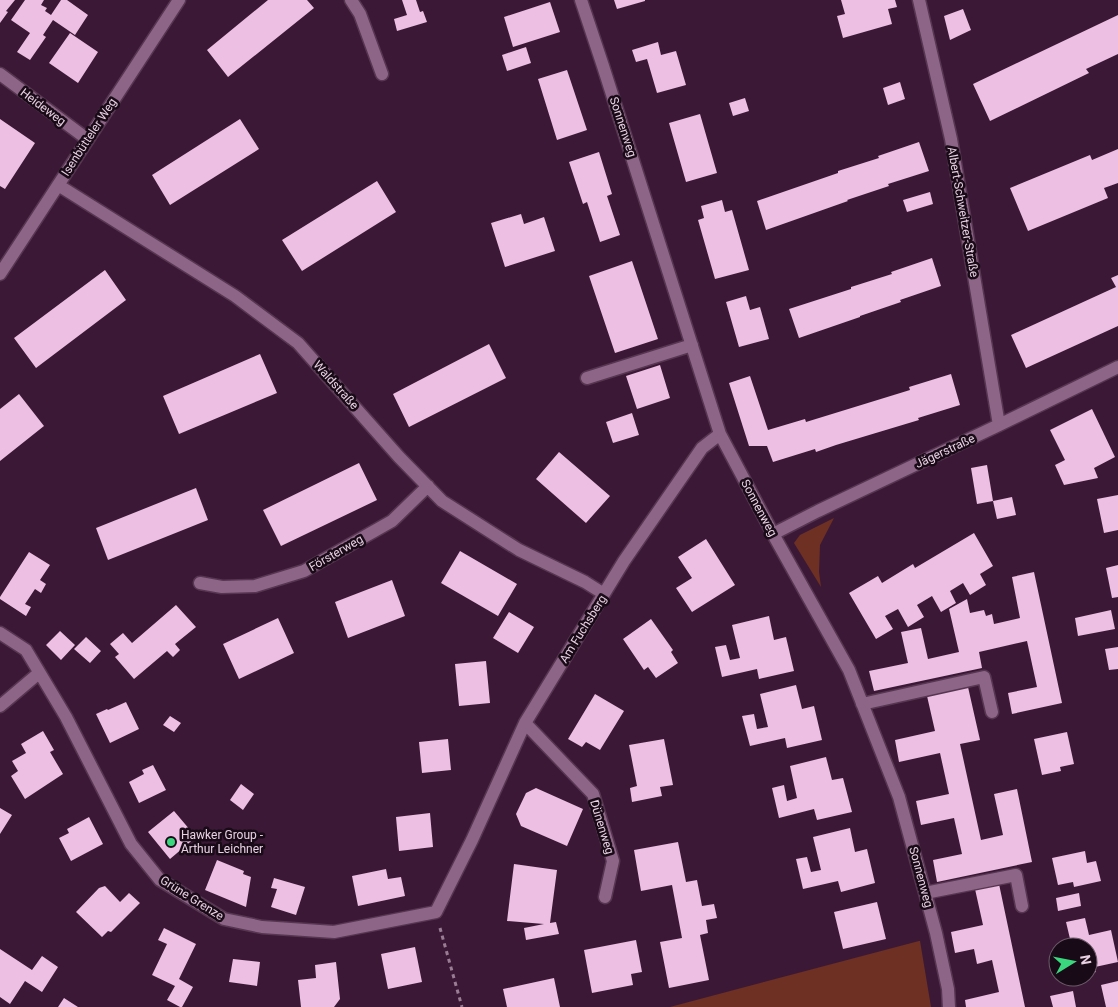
<svg xmlns="http://www.w3.org/2000/svg" width="1118" height="1007" font-family="Roboto,sans-serif">
	<style>
		.green { fill: #6d3023 }
		.building { fill: #ecbfe3 }
		.lines { fill: none; stroke-linecap: round; stroke-linejoin: round }
		.minor-casing { stroke: #573652; stroke-width: 15 }
		.path { stroke: #997d94; stroke-width: 3; stroke-dasharray: 4 4; stroke-linecap: butt }
		.minor { stroke: #8d6586; stroke-width: 12 }
		.poi-dot { fill: #3bd77e; stroke: #190a17; stroke-width: 2 }
		.labels { text-anchor: middle; dominant-baseline: central; stroke-width: 5; stroke-linejoin: round; paint-order: stroke }
		.street-label { font-size: 12px; fill: #e8d1e3; stroke: #190a17 }
		.poi-label { font-size: 12px; fill: #e8d1e3; stroke: #190a17; text-anchor: start }
	</style>
	<rect width="100%" height="100%" fill="#3b1936"/>
	<path class="green" d="M834 518 820 545 819 572 821 587 794 543 800 535Z
		M920 941 931 1007H670L919 941Z"/>
	<path class="building" d="M0 0H15L6 11 8 12 0 23Z
		M25 0H44L41 5 47 8 45 11 51 15 61 0H67L88 15 75 35 53 20 43 35 46 37 30 60 17 52 30 33 11 20Z
		M268 0H307L314 8 228 77 207 50Z
		M402 0H416L420 12 423 11 427 22 397 31 394 19 407 15Z
		M614 0H645V1L617 9Z
		M841 0H895L897 7 888 9 892 24 843 38 837 16 845 14Z
		M550 2 560 32 513 47 504 17Z
		M963 9 971 30 950 40 944 16Z
		M1118 15V54L1086 69 1089 73 990 121 973 84Z
		M70 33 98 52 78 83 49 63Z
		M658 42 661 55 676 51 686 85 657 93 647 59 636 62 632 50Z
		M526 47 531 63 507 71 502 55Z
		M567 70 587 130 557 140 538 79Z
		M900 82 905 99 888 105 883 88Z
		M745 98 749 111 733 116 729 103Z
		M700 114 717 173 686 182 669 123Z
		M0 119 35 143 5 189 0 186Z
		M240 119 259 149 170 205 152 175Z
		M919 142 929 171 888 184 889 186 847 200 848 201 766 230 757 201 838 173V171L879 158 878 156Z
		M1118 149V183L1104 188 1108 198 1028 231 1010 188 1090 155 1092 160Z
		M599 152 612 194 607 196 620 235 600 242 587 202 583 204 569 162Z
		M377 181 396 212 302 271 282 240Z
		M930 192 933 204 907 212 903 200Z
		M722 200 725 212 732 210 749 270 715 279 698 220 704 218 701 206Z
		M521 214 524 224 544 217 555 251 505 267 491 223Z
		M932 258 941 286 900 300 901 302 860 316V317L799 338 789 309 851 289V287L892 274 891 272Z
		M632 261 658 339 615 353 589 276Z
		M105 270 126 300 36 368 14 338Z
		M1118 275V326L1026 368 1011 335 1116 287 1111 278Z
		M746 296 750 310 760 307 769 339 739 347 726 302Z
		M489 344 506 378 409 427 393 394Z
		M260 354 277 393 179 434 163 396Z
		M660 365 670 398 637 409 626 376Z
		M951 374 960 405 918 418 919 420 836 445 816 452 815 449 773 462 767 446H749L729 383 750 376 768 430 805 419 806 422 910 390 909 387Z
		M19 394 44 426 0 461V409Z
		M1092 409 1115 457 1094 468 1098 478 1064 485 1055 465 1065 460 1050 430Z
		M632 413 639 435 613 443 606 422Z
		M559 452 610 496 586 523 536 479Z
		M359 463 377 500 281 546 263 510Z
		M987 465 993 501 977 504 971 468Z
		M196 488 208 520 108 560 96 528Z
		M1118 495V530L1104 533 1097 499Z
		M1012 497 1016 515 997 519 993 501Z
		M974 533 993 566 980 574 986 585 970 595 963 583 950 591 956 603 941 612 932 596 917 605 924 617 908 627 898 609 885 616 893 629 876 639 849 593 878 576 882 583 913 564 915 568Z
		M706 539 735 585 692 612 676 588 692 578 678 557Z
		M460 551 517 584 498 616 441 583Z
		M29 552 50 565 40 580 46 584 41 593 35 589 25 604 31 607 26 616 0 599V597Z
		M1118 565V597L1112 598 1106 568Z
		M1034 572 1062 703 1012 714 1008 693 1037 687 1027 641 979 652 982 668 874 691 869 671 908 663 901 632 921 628 928 659 959 652 949 609 967 599 970 613 984 610 986 616 992 614 994 624 1020 618 1012 577Z
		M392 580 405 616 348 638 335 602Z
		M176 605 196 627 175 644 180 650 173 657 167 651 134 679 115 657 119 654 110 644 123 633 132 643Z
		M1111 610 1115 629 1078 636 1075 618Z
		M509 612 534 627 518 653 493 638Z
		M769 616 774 640 786 637 794 671 759 679 757 669 722 677 715 647 726 645 730 660 740 658 732 625Z
		M278 618 294 653 239 679 223 644Z
		M651 619 673 650 671 652 678 663 656 678 648 667 644 670 623 639Z
		M60 631 75 645 61 660 46 645Z
		M86 637 101 651 90 663 74 649Z
		M1118 647V669L1109 670 1105 649Z
		M486 661 490 703 459 706 455 664Z
		M796 685 802 709 814 706 822 740 787 748 785 738 750 746 742 716 754 714 757 729 768 727 760 694Z
		M968 687 980 740 960 744 981 840 1003 835 994 794 1017 789 1032 862 937 882 933 860 962 854 954 818 921 825 916 801 949 794 940 753 899 762 895 740 935 731 927 696Z
		M595 694 624 711 600 750 586 742 582 747 568 739Z
		M126 702 139 729 110 743 96 714 107 709 108 710Z
		M170 716 181 723 174 732 163 725Z
		M43 731 54 750 50 752 63 774 25 799 11 776 18 771 12 761 26 753 21 744Z
		M1067 732 1074 764 1060 767 1061 771 1042 775 1034 739Z
		M448 739 451 770 422 773 419 742Z
		M664 739 673 785 660 787 662 796 632 802 630 788 637 786 629 745Z
		M826 757 832 780 843 778 852 812 817 820 814 809 779 818 772 788 784 785 787 801 797 798 790 766Z
		M153 765 166 790 139 803 129 782 144 774 142 770Z
		M241 784 254 794 243 810 230 800Z
		M536 788 583 809 567 846 521 826 516 814 526 793Z
		M0 808 12 815 0 834Z
		M174 811 196 837 170 859 148 832Z
		M430 813 433 847 399 851 396 817Z
		M89 817 103 844 71 861 59 838 69 833 67 829Z
		M850 828 855 852 867 849 875 883 841 892 838 881 803 889 796 859 807 857 811 872 821 870 813 837Z
		M678 842 686 882 697 880 702 906 714 904 717 918 706 920 708 933 700 935 709 980 669 988 660 942 682 938 672 885 641 891 634 850Z
		M1085 851 1087 863 1096 861 1101 881 1074 887 1073 882 1058 885 1052 858Z
		M217 860 244 871 243 874 251 877 246 907 205 890Z
		M514 864 557 870 550 923 556 922 559 934 526 940 524 928 544 924 507 921Z
		M386 869 388 879 401 877 405 896 358 906 352 876Z
		M274 878 305 887 296 915 271 907 277 889 271 888Z
		M999 884 1025 1007H966L965 1000 999 992 992 960 977 964 974 949 955 953 951 932 983 925 975 889Z
		M105 886 120 902 129 893 140 903 111 932 108 931 102 937 76 912 99 888Z
		M1079 893 1081 906 1058 911 1056 898Z
		M877 902 886 939 843 949 834 912Z
		M1085 918 1089 935 1111 930 1118 962 1095 967 1096 972 1088 974V947L1057 946 1071 943 1066 922Z
		M164 928 196 944 179 979 193 987 182 1007H180L167 1000 175 986 152 975 167 944 158 940Z
		M636 940 642 972 631 974 633 985 592 993 584 950Z
		M415 947 422 982 388 989 381 954Z
		M0 949 32 970 42 956 58 967 42 992 25 981 10 1004 0 997Z
		M233 959 260 962 257 986 229 982Z
		M336 962 340 999 334 1007H301L298 980 316 978 315 965Z
		M554 978 560 1007H507L503 989Z
		M1118 981V1007H1106L1101 985Z
		M1073 991 1076 1007H1053L1050 996Z
		M64 998 78 1007H58Z"/>
	<g class="lines">
		<g class="minor-casing">
			<path id="minor" d="M351 0 360 14 382 74
				M581 0 603 66 720 434 773 534 849 670 899 797 936 933 948 989 949 1007
				M919 0 951 139 999 425
				M0 74 87 139
				M58 185 235 296 298 343 399 457 442 501 519 550 585 582 604 594
				M0 274 179 0
				M587 378 692 345
				M773 534 818 511 999 425 1118 367
				M200 583 222 587 255 586 304 571 392 521 428 486
				M0 633 26 650 66 717 131 844 160 880 224 919 262 927 334 932 436 912 472 840 525 723 624 561 702 448 720 434
				M862 704 984 677 992 712
				M0 706 39 673
				M525 723 593 794 613 861 605 897
				M925 893 1016 875 1022 906"/>
		</g>
		<path class="path" d="M440 928 462 1007"/>
		<use href="#minor" class="minor"/>
	</g>
	<circle class="poi-dot" cx="171" cy="842" r="5"/>
	<g class="labels">
		<g class="street-label">
			<text transform="translate(43 107) rotate(37)">Heideweg</text>
			<text transform="translate(623 127) rotate(72)">Sonnenweg</text>
			<text transform="translate(89 137) rotate(-57)">Isenbütteler Weg</text>
			<text transform="translate(963 212) rotate(80)">Albert-Schweitzer-Straße</text>
			<text transform="translate(336 385) rotate(48)">Waldstraße</text>
			<text transform="translate(945 451) rotate(-25)">Jägerstraße</text>
			<text transform="translate(759 508) rotate(62)">Sonnenweg</text>
			<text transform="translate(336 553) rotate(-30)">Försterweg</text>
			<text transform="translate(583 629) rotate(-58)">Am Fuchsberg</text>
			<text transform="translate(602 827) rotate(73)">Dünenweg</text>
			<text transform="translate(921 877) rotate(75)">Sonnenweg</text>
			<text transform="translate(192 898) rotate(32)">Grüne Grenze</text>
		</g>
		<g class="poi-label">
			<text x="181" y="835">Hawker Group -<tspan x="181" dy="14">Arthur Leichner</tspan></text>
		</g>
	</g>
	<g transform="translate(1073 962) rotate(80)"><circle r="24" fill="#190a17" stroke="#6c5a69"/>
	<path d="M0-4L9 19L0 12L-9 19Z" fill="#3bd77e"/>
	<text y="-8" font-size="14" font-weight="bold" text-anchor="middle" fill="#e8d1e3">N</text>
	</g>
</svg>
